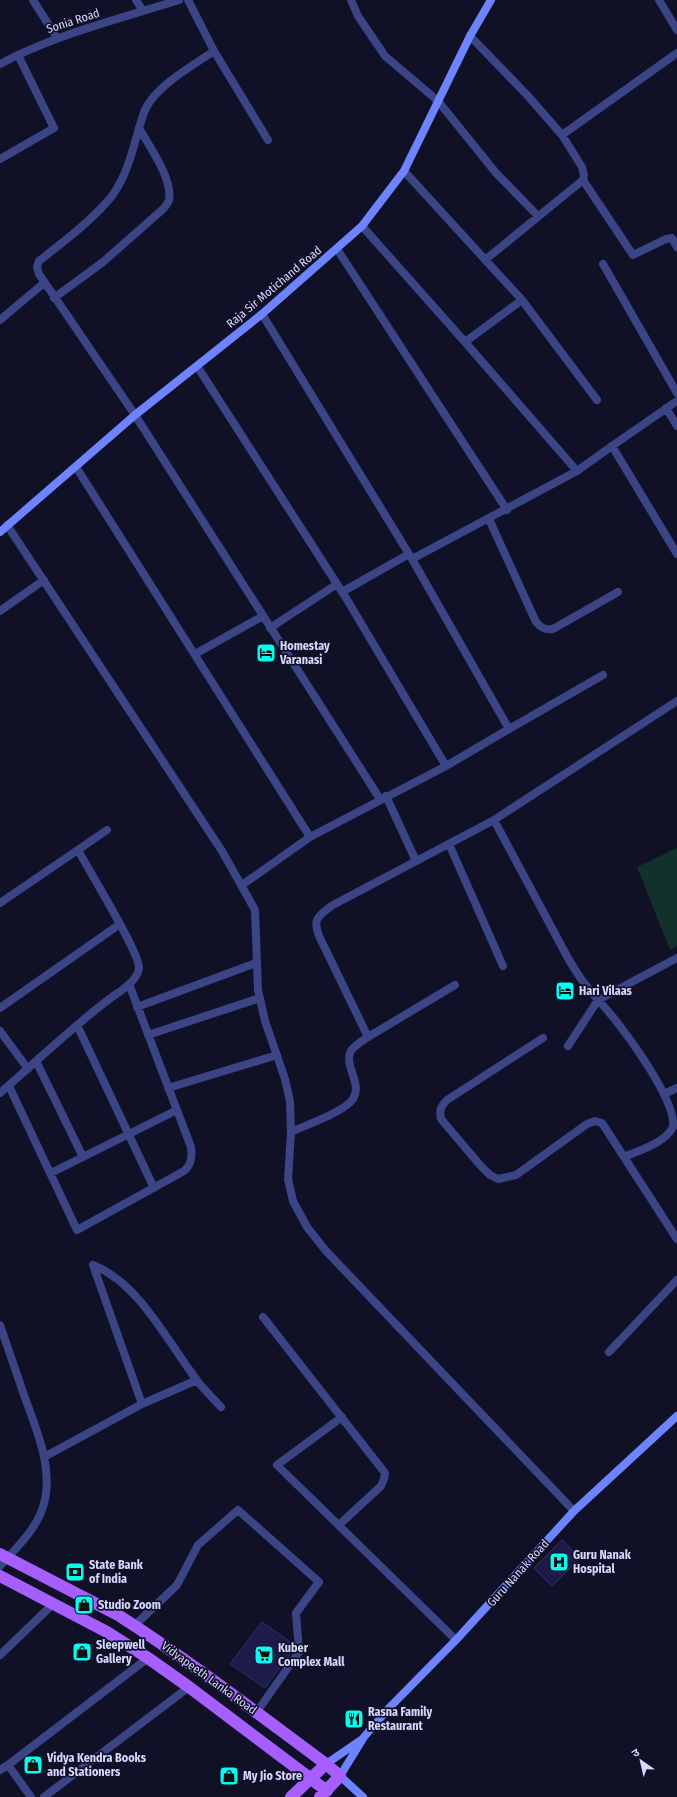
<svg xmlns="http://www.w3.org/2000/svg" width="677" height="1797" font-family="'Fira Sans Condensed','Noto Sans Devanagari',sans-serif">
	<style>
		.green { fill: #13312b }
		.building { fill: #1d1c48; stroke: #302e74 }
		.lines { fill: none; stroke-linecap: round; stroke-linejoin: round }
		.street { stroke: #3b4586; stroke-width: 8 }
		.secondary { stroke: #6e83fe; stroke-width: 8 }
		.primary { stroke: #a75efe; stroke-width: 12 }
		.labels { text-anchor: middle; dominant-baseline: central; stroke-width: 3.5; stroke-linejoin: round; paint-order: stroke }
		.street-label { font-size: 12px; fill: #d6d8ff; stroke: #101027 }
		.poi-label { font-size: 12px; font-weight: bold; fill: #d6d8ff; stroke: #101027; text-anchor: start }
	</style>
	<rect width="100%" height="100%" fill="#101027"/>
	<path class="green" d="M677 848V946L670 950 637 867Z"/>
	<path class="building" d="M562 1540 580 1558 552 1586 534 1568Z
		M262 1622 293 1644V1650L265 1688 230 1664Z"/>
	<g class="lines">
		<path class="street" d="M33 0 57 38
			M136 0 143 11
			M188 0 214 51 268 140
			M351 0 358 16 385 56 438 101 496 173 538 216
			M659 0 677 30
			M470 36 528 96 562 135 582 167 584 175 583 180 485 260
			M0 64C56 34 119 19 179 0
			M139 128C132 153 125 183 106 203 87 224 62 243 39 261L37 267 39 274 135 415 380 799
			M562 135 677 53
			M0 159 54 128 18 55
			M404 171 522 300
			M583 180 633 255 666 239 672 238 677 247
			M362 226 465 342 577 471
			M337 249 507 510
			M603 264 677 393
			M54 298 103 262 162 210C165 207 168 203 169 200 173 179 149 146 139 128 141 122 143 115 145 110 156 86 192 66 214 51
			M0 320 44 283
			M465 342 522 300 597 400
			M197 366 346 598 446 766
			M666 408 677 426
			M612 446 677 401
			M76 467 310 837
			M489 519 536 622C541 628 545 630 553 629L618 592
			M7 525 222 851 255 910 258 990 265 1021 285 1079 290 1101 291 1132 288 1179 293 1201 307 1227 326 1251 574 1511
			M412 559 577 471 612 446 677 554
			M342 592 409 554
			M0 611 44 580
			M270 628 337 584
			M195 654 263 616
			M509 729 603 675
			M386 796 416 861
			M494 820 569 960 581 979 598 1000 677 958
			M449 844 503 966
			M242 885 310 837 446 766 509 729 412 559 262 314
			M0 903 107 830
			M455 985 368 1037 320 938C312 920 317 916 333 905L494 820 677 701
			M137 1007 256 963
			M0 1008 120 924
			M77 1025 154 1188
			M0 1031 28 1069
			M148 1035 260 998
			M543 1038 447 1100C441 1106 439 1110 441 1119L480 1165 490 1175 498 1179 516 1175 587 1124 595 1121 602 1123 624 1157
			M568 1046 598 1000C617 1019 677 1099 673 1127 665 1143 640 1150 624 1157L677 1239
			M36 1061 83 1157
			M9 1086 77 1230 184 1171C192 1164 192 1156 191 1147L129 984
			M168 1088 277 1055
			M0 1093C36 1062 70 1029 108 1000 118 992 137 983 139 968 140 953 88 869 78 850
			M666 1093 677 1088
			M291 1132C306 1125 344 1112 353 1099 363 1084 343 1065 351 1051 355 1045 362 1041 368 1037
			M51 1173 177 1110
			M93 1265C139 1283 167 1341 196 1379 203 1389 213 1398 221 1407
			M93 1265 142 1404
			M263 1317 385 1473 384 1479 381 1486 339 1525
			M0 1325C8 1348 16 1371 24 1395 36 1429 55 1470 43 1507 36 1530 15 1549 0 1566
			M609 1352 677 1280
			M342 1417 277 1465 456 1640
			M44 1457 142 1404 197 1380
			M134 1626 177 1585 198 1545 238 1510 319 1582 296 1613 299 1652 256 1713
			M0 1655 53 1604
			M8 1765 148 1658
			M0 1770 8 1765 31 1797
			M44 1797 189 1687"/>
		<path class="secondary" d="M0 532 135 415 262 314 362 226 404 171 470 36 491 0
			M326 1764 361 1740
			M363 1797 340 1776 364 1737 390 1707 456 1640 574 1511 677 1416"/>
		<path class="primary" d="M0 1554 118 1615C190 1661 257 1713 326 1764L340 1776 320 1797
			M0 1576 107 1632 148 1658 189 1687 327 1791
			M291 1797 326 1764"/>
	</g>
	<defs>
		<g id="hotel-square" transform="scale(1)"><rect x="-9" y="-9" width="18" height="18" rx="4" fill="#04fdec" stroke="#101027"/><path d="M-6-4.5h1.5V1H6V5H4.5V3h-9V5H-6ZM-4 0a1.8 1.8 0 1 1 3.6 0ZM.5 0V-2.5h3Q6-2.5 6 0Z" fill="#111"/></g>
		<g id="hospital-square" transform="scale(1)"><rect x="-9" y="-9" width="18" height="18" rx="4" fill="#04fdec" stroke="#101027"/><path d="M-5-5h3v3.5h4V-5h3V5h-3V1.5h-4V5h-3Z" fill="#111"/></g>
		<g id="bank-square" transform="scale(1)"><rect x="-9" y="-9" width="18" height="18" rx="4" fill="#04fdec" stroke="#101027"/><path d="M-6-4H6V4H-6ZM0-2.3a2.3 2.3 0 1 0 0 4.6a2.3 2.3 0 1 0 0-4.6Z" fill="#111"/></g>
		<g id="shop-square" transform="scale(1)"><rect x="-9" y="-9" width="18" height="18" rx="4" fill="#04fdec" stroke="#101027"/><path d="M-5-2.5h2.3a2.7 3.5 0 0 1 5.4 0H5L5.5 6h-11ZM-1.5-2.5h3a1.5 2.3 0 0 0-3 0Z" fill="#111"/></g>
		<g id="supermarket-square" transform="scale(1)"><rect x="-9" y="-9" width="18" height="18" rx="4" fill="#04fdec" stroke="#101027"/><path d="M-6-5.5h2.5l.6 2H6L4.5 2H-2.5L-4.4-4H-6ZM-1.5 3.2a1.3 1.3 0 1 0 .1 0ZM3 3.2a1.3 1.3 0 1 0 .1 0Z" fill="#111"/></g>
		<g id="restaurant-square" transform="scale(1)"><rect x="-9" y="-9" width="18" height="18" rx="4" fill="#04fdec" stroke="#101027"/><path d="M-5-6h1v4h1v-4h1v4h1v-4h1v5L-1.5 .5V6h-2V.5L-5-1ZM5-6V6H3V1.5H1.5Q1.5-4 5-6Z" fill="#111"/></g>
	</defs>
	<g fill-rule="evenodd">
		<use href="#hotel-square" x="266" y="653"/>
		<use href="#hotel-square" x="565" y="991"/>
		<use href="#hospital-square" x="559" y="1562"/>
		<use href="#bank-square" x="75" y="1572"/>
		<use href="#shop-square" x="84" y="1605"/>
		<use href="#shop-square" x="82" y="1652"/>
		<use href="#supermarket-square" x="264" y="1655"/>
		<use href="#restaurant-square" x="354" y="1719"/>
		<use href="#shop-square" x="33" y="1765"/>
		<use href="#shop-square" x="229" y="1776"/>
	</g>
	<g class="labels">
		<g class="street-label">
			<text transform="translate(73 21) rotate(-18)">Sonia Road</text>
			<text transform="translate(274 287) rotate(-40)">Raja Sir Motichand Road</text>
			<text transform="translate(518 1573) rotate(-48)">Guru Nanak Road</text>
			<text transform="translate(209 1678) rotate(36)">Vidyapeeth Lanka Road</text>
		</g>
		<g class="poi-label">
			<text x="280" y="646">Homestay<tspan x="280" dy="14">Varanasi</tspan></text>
			<text x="579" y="991">Hari Vilaas</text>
			<text x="573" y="1555">Guru Nanak<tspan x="573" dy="14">Hospital</tspan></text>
			<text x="89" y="1565">State Bank<tspan x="89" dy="14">of India</tspan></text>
			<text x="98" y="1605">Studio Zoom</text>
			<text x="96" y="1645">Sleepwell<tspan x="96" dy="14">Gallery</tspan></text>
			<text x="278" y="1648">Kuber<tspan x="278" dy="14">Complex Mall</tspan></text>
			<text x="368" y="1712">Rasna Family<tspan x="368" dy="14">Restaurant</tspan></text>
			<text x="47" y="1758">Vidya Kendra Books<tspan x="47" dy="14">and Stationers</tspan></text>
			<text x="243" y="1776">My Jio Store</text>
		</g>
	</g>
	<g transform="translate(641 1761) rotate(326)" stroke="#101027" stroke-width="3" paint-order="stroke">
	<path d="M0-3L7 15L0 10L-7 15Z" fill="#d6d8ff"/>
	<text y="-6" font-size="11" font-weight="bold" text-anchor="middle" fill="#d6d8ff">उ</text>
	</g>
</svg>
